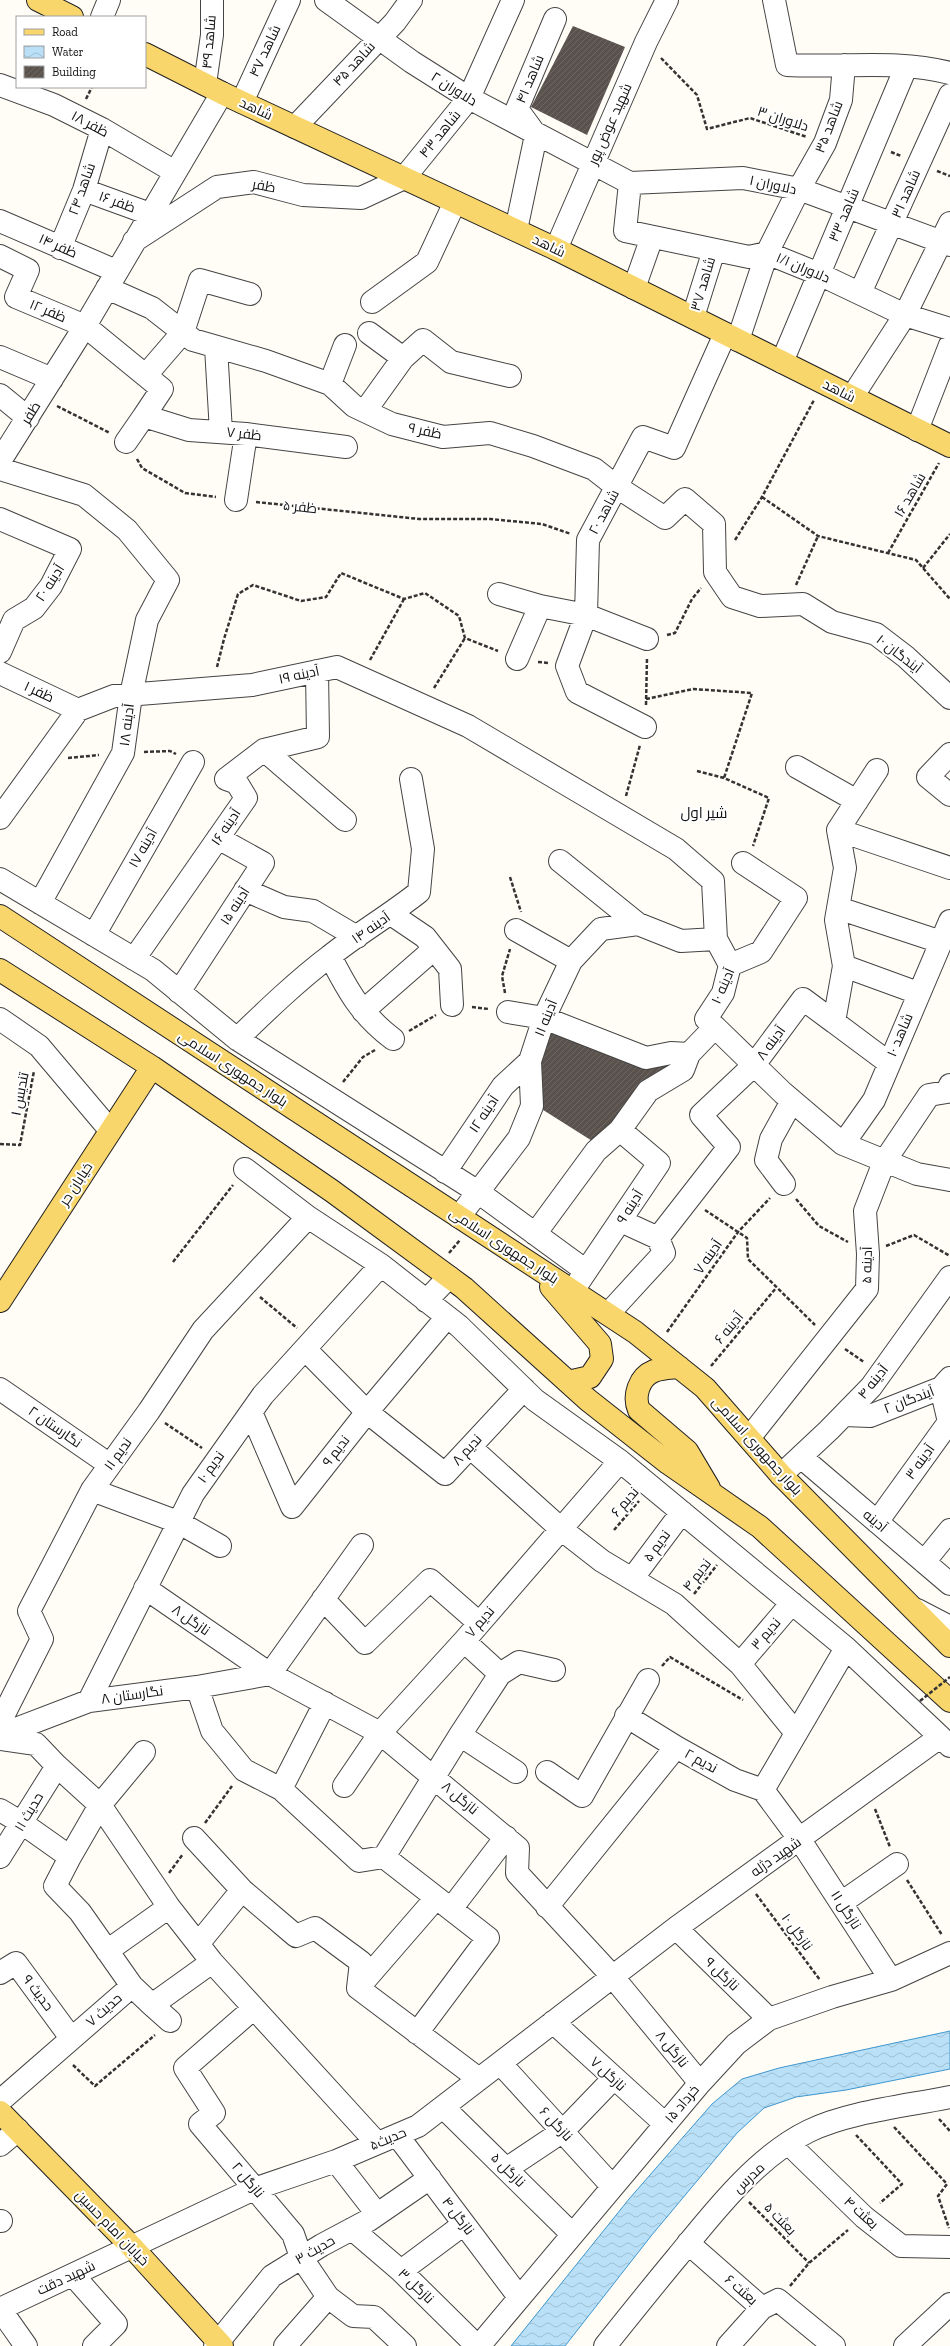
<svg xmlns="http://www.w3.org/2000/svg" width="950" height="2346" font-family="'Zilla Slab',Cairo,serif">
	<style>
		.water { fill: url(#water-waves); stroke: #3f96cf }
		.building { fill: url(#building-hatch) }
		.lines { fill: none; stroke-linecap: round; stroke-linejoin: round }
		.minor-casing { stroke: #444; stroke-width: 24 }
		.major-casing { stroke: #222; stroke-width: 24 }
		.path { stroke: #333; stroke-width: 2.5; stroke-dasharray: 4 2; stroke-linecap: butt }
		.minor { stroke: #fff; stroke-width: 22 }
		.major { stroke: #f9d66b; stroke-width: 22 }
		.path-bridge { stroke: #333; stroke-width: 2.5; stroke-dasharray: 4 2; stroke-linecap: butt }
		.labels { text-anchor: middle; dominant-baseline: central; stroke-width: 4; stroke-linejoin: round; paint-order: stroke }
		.street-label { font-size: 14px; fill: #111; stroke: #fff }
		.neighbourhood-label { font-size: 15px; fill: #111; stroke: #fff }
	</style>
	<defs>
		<pattern id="water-waves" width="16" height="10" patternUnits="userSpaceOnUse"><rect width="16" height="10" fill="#b9e0f7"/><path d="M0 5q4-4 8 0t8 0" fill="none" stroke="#9ebfd3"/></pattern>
		<pattern id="building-hatch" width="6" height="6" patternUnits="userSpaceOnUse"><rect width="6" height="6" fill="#5a524d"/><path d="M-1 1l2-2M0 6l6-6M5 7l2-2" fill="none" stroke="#6d6662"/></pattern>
	</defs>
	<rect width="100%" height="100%" fill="#fffdf5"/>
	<path class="water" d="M950 2031V2069L846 2090 796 2097 764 2108 737 2133 651 2236 565 2346H511L629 2199 712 2104 742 2079 779 2068Z"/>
	<path class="building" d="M573 26 625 47 587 135 531 107Z
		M548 1026 673 1058 678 1068 597 1144 540 1108 533 1062Z"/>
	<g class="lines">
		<g class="minor-casing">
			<path id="minor" d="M326 0 412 62 469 98 630 183 743 178 799 189 950 245
				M774 0 787 65C841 68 897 59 950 73
				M102 17 109 0
				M205 84 212 35V0
				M0 85 54 105 102 129 175 172
				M242 102 289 0
				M295 127 395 22 411 0
				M630 183 625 231 749 257 767 253 819 274 905 315 950 329
				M84 190 150 214
				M0 221 116 271
				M516 230 536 135 517 109 555 19
				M134 241 217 187 254 182 303 195 361 198 404 178 469 98 513 0
				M60 248 84 190 102 129
				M556 249 646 42 667 0
				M0 256 28 270 16 297 85 326 162 389 144 416 189 430 246 434 346 447
				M107 288 152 308 193 340 266 361 330 384 354 406 392 424 443 437 490 433 533 446 594 469 617 487 665 518 685 499 714 524 715 572 732 597 760 606 803 604 832 622 876 634 906 657 950 698
				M634 288 652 237
				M860 293 950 95
				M372 302 427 262 455 202
				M693 317 714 250
				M369 333 403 358 423 340 451 362 510 376
				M738 340 767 253 799 189 825 143 841 100 844 65
				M216 347 221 432
				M0 357 52 379
				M782 362 906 67
				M146 375 183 332 200 280 250 294
				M330 384 345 345
				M0 395 28 418
				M852 397 905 315 950 223
				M365 411 403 358
				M917 430 950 345
				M126 442 144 416
				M0 461 85 326 222 93
				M0 469 84 495 127 530 168 580 147 620 131 695 123 753 40 903
				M236 500 246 434
				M0 519 70 549 51 586 34 608 14 620 0 652
				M499 594 540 606 586 615 647 639
				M517 659 540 606
				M0 673 78 710
				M645 727 577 692 567 666 586 615 588 540 643 437 674 448 725 334
				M264 750 345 820
				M950 754 928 777 950 795
				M797 767 857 801
				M0 818 78 710 114 696 252 685 337 667 468 726 676 849 713 881 716 939 730 965
				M838 830 950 868
				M560 861 638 924
				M0 879 153 970 237 1039 478 1192 586 1271
				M245 890 284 907 313 911 357 937
				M838 908 941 942
				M391 914 425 937 450 969 452 1005
				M516 930 571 961
				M94 935 193 762
				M330 956C348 991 361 1015 393 1039
				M134 959 246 798 237 783 226 779 264 750 318 737 317 671
				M844 966 918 993
				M179 992 263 863 218 838
				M363 1011 434 949
				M508 1012 544 1018 646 1058 671 1053 689 1054
				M0 1019 39 1046 110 1130
				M834 1022 889 1063
				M715 1027 783 1093 843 1144 917 1174 950 1180
				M237 1039C267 1010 297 981 330 956 359 933 390 915 419 892L423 849 411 779
				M843 1144 874 1100 950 921
				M245 1169 308 1217 381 1265 459 1326 535 1400 620 1461 846 1648 950 1746
				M445 1172 503 1086 530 1061
				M784 1184 766 1160 771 1139 792 1101
				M459 1217 519 1138 532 1106 530 1061 544 1018 571 961 601 929 638 924 681 941 716 939
				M621 1221 658 1238
				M535 1234 596 1151 620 1130 648 1091 683 1070 689 1054 715 1027 706 1019 723 993 730 965 761 952 796 898 743 863
				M578 1283 659 1163 620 1130
				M426 1301 449 1277
				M608 1314 664 1253 658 1238 729 1147 701 1115 754 1065 803 999 834 1022 844 966 836 920 845 868 838 830 877 770
				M305 1349 367 1412 445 1474 524 1389
				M0 1389 110 1465
				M251 1412 292 1507 367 1412 447 1317
				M844 1415 870 1416 941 1388 950 1386
				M749 1438 867 1289 868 1254 865 1211 884 1162 929 1095 947 1092 950 1085
				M470 1447 561 1529 602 1561 674 1604 740 1664 796 1733
				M801 1457 950 1584
				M781 1475 829 1430 871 1387 950 1277
				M92 1490 178 1522 220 1546
				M877 1522 949 1422 941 1388 950 1378
				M924 1562 950 1530
				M632 1579 682 1512
				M145 1588 270 1674 380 1733 518 1848 517 1873 613 1977 700 2083
				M323 1599 365 1643 430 1580 479 1623
				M917 1610 950 1627
				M464 1641 500 1674 460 1735 516 1772
				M740 1664 792 1603
				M500 1674 519 1662 554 1670
				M197 1687 212 1731 244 1770 281 1789 325 1703
				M89 1701 193 1494 263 1395 381 1265
				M626 1716 676 1747
				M0 1722 42 1639 29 1611 92 1490 149 1411 203 1330 308 1217
				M0 1735 89 1701 197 1687 270 1674 362 1545
				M0 1739 36 1744 57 1766 100 1805 169 1907 212 1962 377 2143
				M547 1772 582 1796 648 1680
				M344 1786 380 1733 464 1641 620 1461
				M281 1789 359 1861 384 1857
				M763 1790 800 1840 891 1980
				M0 1810 22 1823 70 1857 55 1886 80 1912 132 1986
				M194 1838 242 1890 296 1936 315 1928 361 1962 358 1988 479 2079
				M0 1857 57 1766
				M70 1857 100 1805 144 1752
				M841 1903 897 1864
				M547 1907 676 1747 735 1780 763 1790 846 1648
				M451 1909 506 1837
				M676 1928 769 2019
				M198 1944 242 1890
				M107 1951 169 1907
				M0 1973 16 1963 71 2038
				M358 1988 436 1898
				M152 2005 170 2021
				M254 2008 185 2068 214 2113 200 2124 293 2234 301 2257 328 2297 353 2316 374 2317 405 2346
				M553 2022 665 2124
				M417 2033 488 1938 384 1857 460 1735
				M500 2063 612 2186
				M0 2101 132 1986 152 2005 212 1962
				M443 2107 572 2234
				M397 2135 519 2297
				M788 2143 864 2217 901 2246 950 2247
				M0 2145 18 2130
				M336 2161 377 2214
				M506 2169 563 2131 613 2079
				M0 2221H1
				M352 2229 401 2271 477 2346
				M688 2243 762 2308 778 2300 834 2346
				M401 2271 464 2224
				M73 2275 116 2324 94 2346
				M0 2309 254 2189 336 2161 418 2126 676 1928 940 1737
				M0 2309 26 2346
				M215 2346 272 2276 322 2245 369 2220 430 2178
				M285 2346 328 2297
				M479 2346 700 2083 736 2044 769 2019 832 1997 891 1980 950 1953
				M605 2346C629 2316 653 2286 678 2256 713 2213 757 2156 809 2131 848 2112 906 2106 950 2097
				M728 2346 762 2308
				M905 2346 950 2304"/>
		</g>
		<g class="major-casing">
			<path id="major" d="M38 0 72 17
				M145 54 222 93 556 249 950 446
				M0 916 635 1332 705 1388 781 1475 950 1646
				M0 970 152 1067 332 1191 464 1288 588 1400 668 1463 760 1527 950 1701
				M551 1287 600 1344 602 1359 590 1377 568 1382
				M0 1301 152 1067
				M679 1367C671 1368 662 1368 654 1371 639 1377 633 1396 639 1410L687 1451 709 1488
				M0 2112 132 2247 222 2346"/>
		</g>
		<path class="path" d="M661 58 697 95 707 129 750 118 807 137
			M86 99 92 87
			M891 152 901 156
			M937 171 950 176
			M57 406 110 433
			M137 459 142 468 185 493 216 497
			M762 497 818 536 916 560 950 599
			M256 502 419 519H490L542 524 571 534
			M735 540 762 497 814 400
			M888 553 939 463
			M923 568 950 534
			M796 585 818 536
			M667 635 675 633 692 599 701 588
			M370 660 404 599
			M538 662 549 663
			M217 667 224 639 238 594 253 585 301 601 326 597 341 573 404 599 425 593 459 616 465 638 498 651
			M434 688 465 638
			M646 699 693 689 752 693 724 778
			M646 705 647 658
			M144 752 170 751 176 754
			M68 758 99 755
			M697 771 724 778 769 798 753 846
			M626 796 640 745
			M510 877 521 912
			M505 993 502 976 510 949
			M472 1007 489 1009
			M409 1031 436 1015
			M343 1082 363 1057 375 1050
			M0 1144 20 1145 34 1071
			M796 1199 819 1226 848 1242
			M705 1210 747 1238 748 1259 815 1325
			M886 1246 914 1235 950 1256
			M449 1253 460 1240
			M173 1262 233 1185
			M260 1297 297 1328
			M667 1332 738 1232 770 1198
			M845 1349 864 1362
			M711 1366 776 1288
			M165 1423 202 1448
			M614 1530 639 1501
			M694 1594 717 1565
			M662 1666 670 1657 743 1700
			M875 1809 890 1847
			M205 1823 232 1786
			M169 1873 183 1854
			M907 1880 942 1935
			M756 1894 820 1980
			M73 2065 95 2086 155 2035
			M939 2119 950 2131
			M894 2127 947 2184 938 2196 949 2228
			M856 2135 902 2184 880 2203
			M749 2202 809 2263
			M790 2286 809 2263 848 2230"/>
		<use href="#minor" class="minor"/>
		<use href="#major" class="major"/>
		<path class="path-bridge" d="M920 1701 950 1677"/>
	</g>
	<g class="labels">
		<g class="street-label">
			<text transform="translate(209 42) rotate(-85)">شاهد ۴۹</text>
			<text transform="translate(265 51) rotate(-65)">شاهد ۴۷</text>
			<text transform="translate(354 64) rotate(-47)">شاهد ۴۵</text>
			<text transform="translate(530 79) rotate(-67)">شاهد ۴۱</text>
			<text transform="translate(454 89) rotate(32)">دلاوران ۲</text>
			<text transform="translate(256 109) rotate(25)">شاهد</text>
			<text transform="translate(783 119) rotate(18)">دلاوران ۳</text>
			<text transform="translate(90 124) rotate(28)">ظفر ۱۸</text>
			<text transform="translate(610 124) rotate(-66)">شهید عوض پور</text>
			<text transform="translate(829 127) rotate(-69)">شاهد ۳۵</text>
			<text transform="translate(440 134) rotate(-51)">شاهد ۴۳</text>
			<text transform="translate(773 185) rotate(12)">دلاوران ۱</text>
			<text transform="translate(264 186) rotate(10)">ظفر</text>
			<text transform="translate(82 189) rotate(-70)">شاهد ۲۴</text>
			<text transform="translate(906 194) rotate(-66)">شاهد ۳۱</text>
			<text transform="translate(117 202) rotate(20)">ظفر ۱۶</text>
			<text transform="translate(844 215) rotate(-67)">شاهد ۳۳</text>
			<text transform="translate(58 246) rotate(24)">ظفر ۱۴</text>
			<text transform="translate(549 246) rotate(26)">شاهد</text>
			<text transform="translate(803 268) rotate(23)">دلاوران ۱/۱</text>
			<text transform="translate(703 284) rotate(-73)">شاهد ۳۷</text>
			<text transform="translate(48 311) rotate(23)">ظفر ۱۲</text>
			<text transform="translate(839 391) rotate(27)">شاهد</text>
			<text transform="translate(31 413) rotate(-58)">ظفر</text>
			<text transform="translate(425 431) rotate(12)">ظفر ۹</text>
			<text transform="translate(244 434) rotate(6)">ظفر ۷</text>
			<text transform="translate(910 495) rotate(-60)">شاهد ۱۶</text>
			<text transform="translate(300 507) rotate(6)">ظفر ۵</text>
			<text transform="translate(604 512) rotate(-62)">شاهد ۲۰</text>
			<text transform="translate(50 583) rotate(-57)">آدینه ۲۰</text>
			<text transform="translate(899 654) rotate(38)">آیندگان ۱۰</text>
			<text transform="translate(299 675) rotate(-12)">آدینه ۱۹</text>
			<text transform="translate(39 692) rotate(25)">ظفر ۱</text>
			<text transform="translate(127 725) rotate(-83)">آدینه ۱۸</text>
			<text transform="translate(226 827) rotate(-56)">آدینه ۱۶</text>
			<text transform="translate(143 848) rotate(-60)">آدینه ۱۷</text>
			<text transform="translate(235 906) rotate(-57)">آدینه ۱۵</text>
			<text transform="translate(371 928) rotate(-35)">آدینه ۱۴</text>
			<text transform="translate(723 986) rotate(-66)">آدینه ۱۰</text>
			<text transform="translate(546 1018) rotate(-68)">آدینه ۱۱</text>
			<text transform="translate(900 1035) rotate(-67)">شاهد ۱۰</text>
			<text transform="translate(771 1043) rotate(-54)">آدینه ۸</text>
			<text transform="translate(233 1069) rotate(33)">بلوار جمهوری اسلامی</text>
			<text transform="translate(20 1094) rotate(-79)">تندیس ۱</text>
			<text transform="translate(484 1114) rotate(-56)">آدینه ۱۲</text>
			<text transform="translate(76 1184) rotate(-57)">خیابان حر</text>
			<text transform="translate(630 1207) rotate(-57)">آدینه ۹</text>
			<text transform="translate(504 1246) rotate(33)">بلوار جمهوری اسلامی</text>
			<text transform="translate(708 1257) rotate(-55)">آدینه ۷</text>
			<text transform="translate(867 1265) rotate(-89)">آدینه ۵</text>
			<text transform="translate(729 1328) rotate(-50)">آدینه ۶</text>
			<text transform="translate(873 1382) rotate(-51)">آدینه ۴</text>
			<text transform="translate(909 1400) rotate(-21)">آیندگان ۲</text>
			<text transform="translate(55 1427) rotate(35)">نگارستان ۲</text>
			<text transform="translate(757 1446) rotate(48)">بلوار جمهوری اسلامی</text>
			<text transform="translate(467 1450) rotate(-47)">ندیم ۸</text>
			<text transform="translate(336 1451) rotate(-52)">ندیم ۹</text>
			<text transform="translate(118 1454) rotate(-54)">ندیم ۱۱</text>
			<text transform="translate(920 1462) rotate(-54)">آدینه ۳</text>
			<text transform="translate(211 1467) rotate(-54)">ندیم ۱۰</text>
			<text transform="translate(625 1502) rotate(-49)">ندیم ۶</text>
			<text transform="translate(875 1521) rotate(40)">آدینه</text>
			<text transform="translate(657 1546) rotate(-54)">ندیم ۵</text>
			<text transform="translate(697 1575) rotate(-52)">ندیم ۴</text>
			<text transform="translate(191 1620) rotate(35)">نازگل ۸</text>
			<text transform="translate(480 1622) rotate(-49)">ندیم ۷</text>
			<text transform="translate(766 1634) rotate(-49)">ندیم ۳</text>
			<text transform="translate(132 1695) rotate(-8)">نگارستان ۸</text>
			<text transform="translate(701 1761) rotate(29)">ندیم ۲</text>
			<text transform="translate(460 1798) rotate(40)">نازگل ۸</text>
			<text transform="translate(29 1812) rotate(-59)">حدیث ۱۱</text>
			<text transform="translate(776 1857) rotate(-35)">شهید دژله</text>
			<text transform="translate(846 1910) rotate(57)">نازگل ۱۱</text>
			<text transform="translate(797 1932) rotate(54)">نازگل ۱۰</text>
			<text transform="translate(722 1974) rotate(44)">نازگل ۹</text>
			<text transform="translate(38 1993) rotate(53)">حدیث ۹</text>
			<text transform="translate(104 2010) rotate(-41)">حدیث ۷</text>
			<text transform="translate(672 2049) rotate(51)">نازگل ۸</text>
			<text transform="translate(608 2074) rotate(43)">نازگل ۷</text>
			<text transform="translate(682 2104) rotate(-50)">۱۵ خرداد</text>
			<text transform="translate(556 2124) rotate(47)">نازگل ۶</text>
			<text transform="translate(388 2139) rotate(-23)">حدیث۵</text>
			<text transform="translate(508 2170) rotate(45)">نازگل ۵</text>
			<text transform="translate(749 2178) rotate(-43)">مدرس</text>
			<text transform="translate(248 2180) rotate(50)">نازگل ۲</text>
			<text transform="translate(861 2213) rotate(42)">بعثت ۴</text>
			<text transform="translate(458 2216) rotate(53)">نازگل ۴</text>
			<text transform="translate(780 2219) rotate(46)">بعثت ۵</text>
			<text transform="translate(112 2228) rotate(46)">خیابان امام حسین</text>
			<text transform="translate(315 2250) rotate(-30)">حدیث ۳</text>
			<text transform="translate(66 2278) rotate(-25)">شهید دقت</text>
			<text transform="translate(416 2286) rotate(44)">نازگل ۳</text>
			<text transform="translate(741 2290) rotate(41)">بعثت ۶</text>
		</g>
		<g class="neighbourhood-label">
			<text x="704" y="813">شیر اول</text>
		</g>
	</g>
	<rect x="16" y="16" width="130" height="72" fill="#ffffff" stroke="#a0a0a0"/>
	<rect x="24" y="29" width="20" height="6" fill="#f9d66b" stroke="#a0a0a0"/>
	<text x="52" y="36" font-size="12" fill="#111111">Road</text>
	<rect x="24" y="46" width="20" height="12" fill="url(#water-waves)" stroke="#a0a0a0"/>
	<text x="52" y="56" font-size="12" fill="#111111">Water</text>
	<rect x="24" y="66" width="20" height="12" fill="url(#building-hatch)" stroke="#a0a0a0"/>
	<text x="52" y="76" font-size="12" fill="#111111">Building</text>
</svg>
